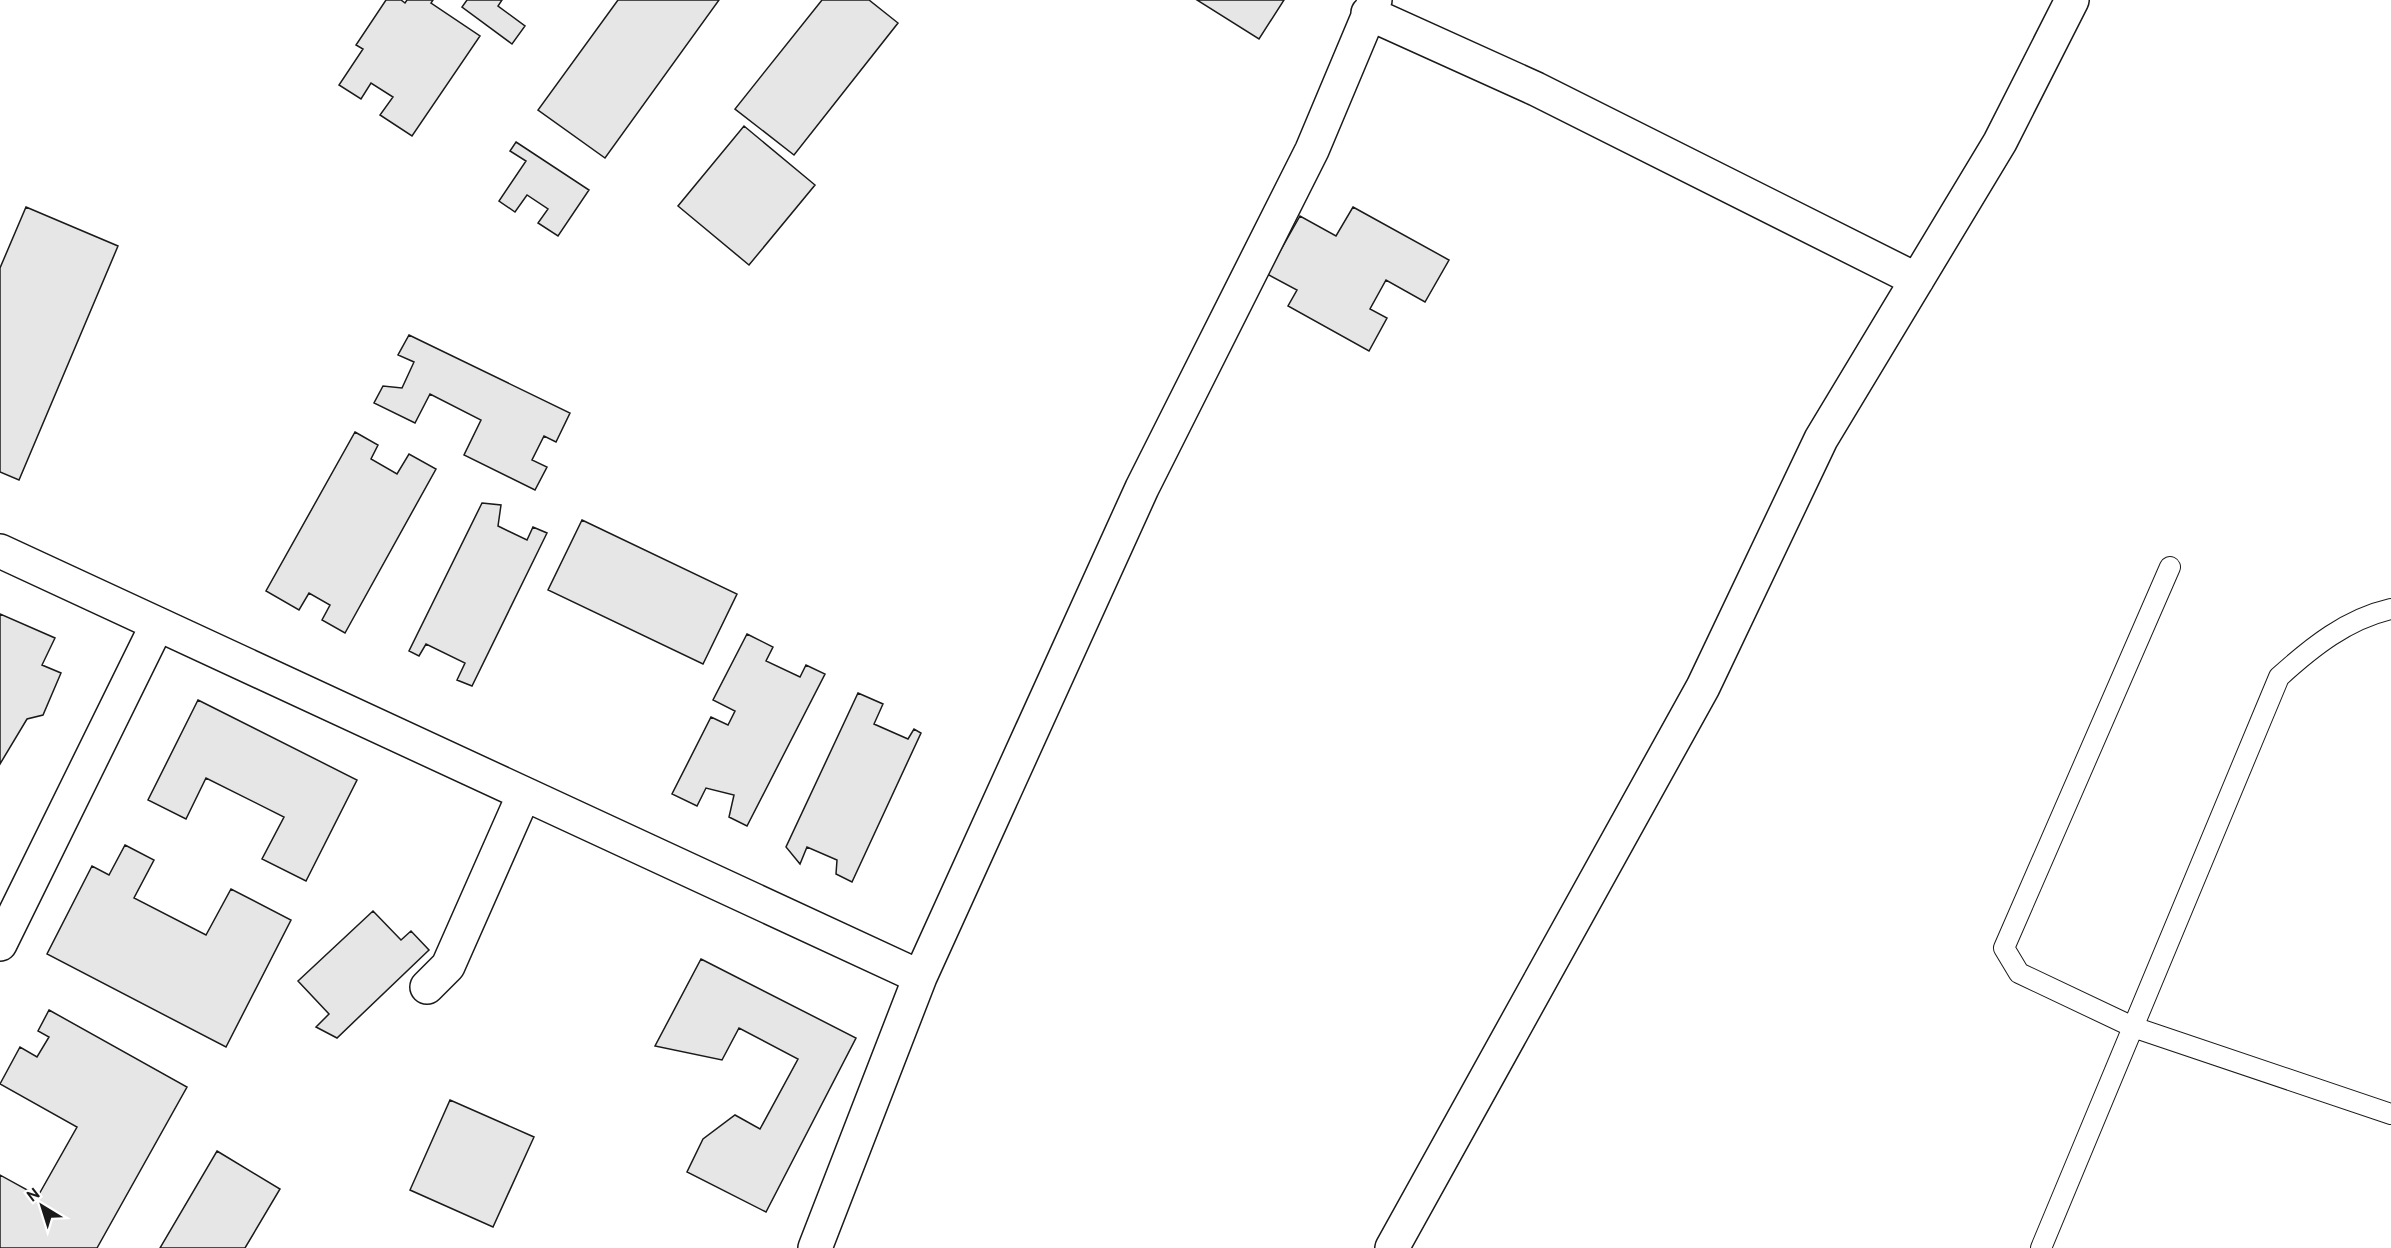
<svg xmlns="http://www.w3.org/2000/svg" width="2391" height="1248" font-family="Overpass,sans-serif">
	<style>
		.building { fill: #e6e6e6; stroke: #1a1a1a; stroke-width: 1.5 }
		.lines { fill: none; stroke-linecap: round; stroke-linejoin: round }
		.lane-casing { stroke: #1a1a1a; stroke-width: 22 }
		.street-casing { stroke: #1a1a1a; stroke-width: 36 }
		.lane { stroke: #fff; stroke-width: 20 }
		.street { stroke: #fff; stroke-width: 33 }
	</style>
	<rect width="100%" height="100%" fill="#fff"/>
	<path class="building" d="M386 0H401L405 3 407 0H433L431 3 480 36 412 136 380 115 393 97 371 83 361 99 339 85 363 49 356 45Z
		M467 0H502L498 6 525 26 512 44 462 7Z
		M618 0H719L605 158 538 110Z
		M822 0H869L898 23 794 155 735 109Z
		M1197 0H1284L1259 39Z
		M744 126 815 185 749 265 678 206Z
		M516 142 589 190 558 236 538 223 548 209 527 195 515 212 499 201 526 161 510 151Z
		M26 207 118 246 19 480 0 472V268Z
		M1353 207 1449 260 1425 302 1386 280 1370 309 1387 318 1369 351 1288 306 1297 290 1267 274 1300 216 1336 236Z
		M409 335 570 413 556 442 544 436 532 460 547 467 535 490 464 455 481 420 430 394 415 423 374 403 383 386 402 388 414 362 398 355Z
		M355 432 378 445 371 459 397 474 409 454 436 469 345 633 322 620 330 605 309 593 299 610 266 591Z
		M482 503 501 505 498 526 527 540 533 527 547 533 472 686 457 680 465 663 426 644 419 656 409 651Z
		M582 520 737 594 703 664 548 590Z
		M0 614 55 638 42 665 61 673 43 715 27 719 0 764Z
		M747 634 773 647 766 661 800 677 806 665 825 674 747 826 729 817 734 795 706 788 697 806 672 794 711 717 728 725 735 711 713 700Z
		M858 693 883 704 874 724 908 739 914 729 921 733 852 882 836 874 837 860 807 847 800 864 786 847Z
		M198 700 357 780 306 881 262 859 284 817 206 778 186 819 148 800Z
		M125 845 154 860 134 898 206 935 231 889 291 920 226 1047 47 954 92 866 109 875Z
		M373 911 401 940 411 931 429 950 337 1038 316 1027 329 1014 298 981Z
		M701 959 856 1038 766 1212 687 1172 703 1139 735 1115 760 1129 798 1059 739 1028 722 1060 655 1046Z
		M49 1010 187 1087 97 1248H0V1175L38 1196 77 1127 0 1084 20 1047 37 1057 49 1037 38 1031Z
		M450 1100 534 1137 493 1227 410 1190Z
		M217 1151 280 1189 245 1248H160Z"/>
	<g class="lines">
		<g class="lane-casing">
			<path id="lane" d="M2170 567 2004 948 2019 973 2133 1027 2391 1114
				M2041 1248 2279 677C2312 647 2347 619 2391 609"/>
		</g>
		<g class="street-casing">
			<path id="street" d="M1368 13 1536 89 1917 280
				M0 551 920 977 815 1248
				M0 944 157 625
				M920 977 1142 488 1312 150 1375 0
				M427 987 448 966 524 794
				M1392 1248 1703 687 1821 439 2000 142 2072 0"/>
		</g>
		<use href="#lane" class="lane"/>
		<use href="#street" class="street"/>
	</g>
	<g transform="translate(42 1206) rotate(322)" stroke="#ffffff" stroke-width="4.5" paint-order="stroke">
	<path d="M0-4.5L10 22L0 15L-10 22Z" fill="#1a1a1a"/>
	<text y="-9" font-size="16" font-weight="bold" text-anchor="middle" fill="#1a1a1a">N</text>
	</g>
</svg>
